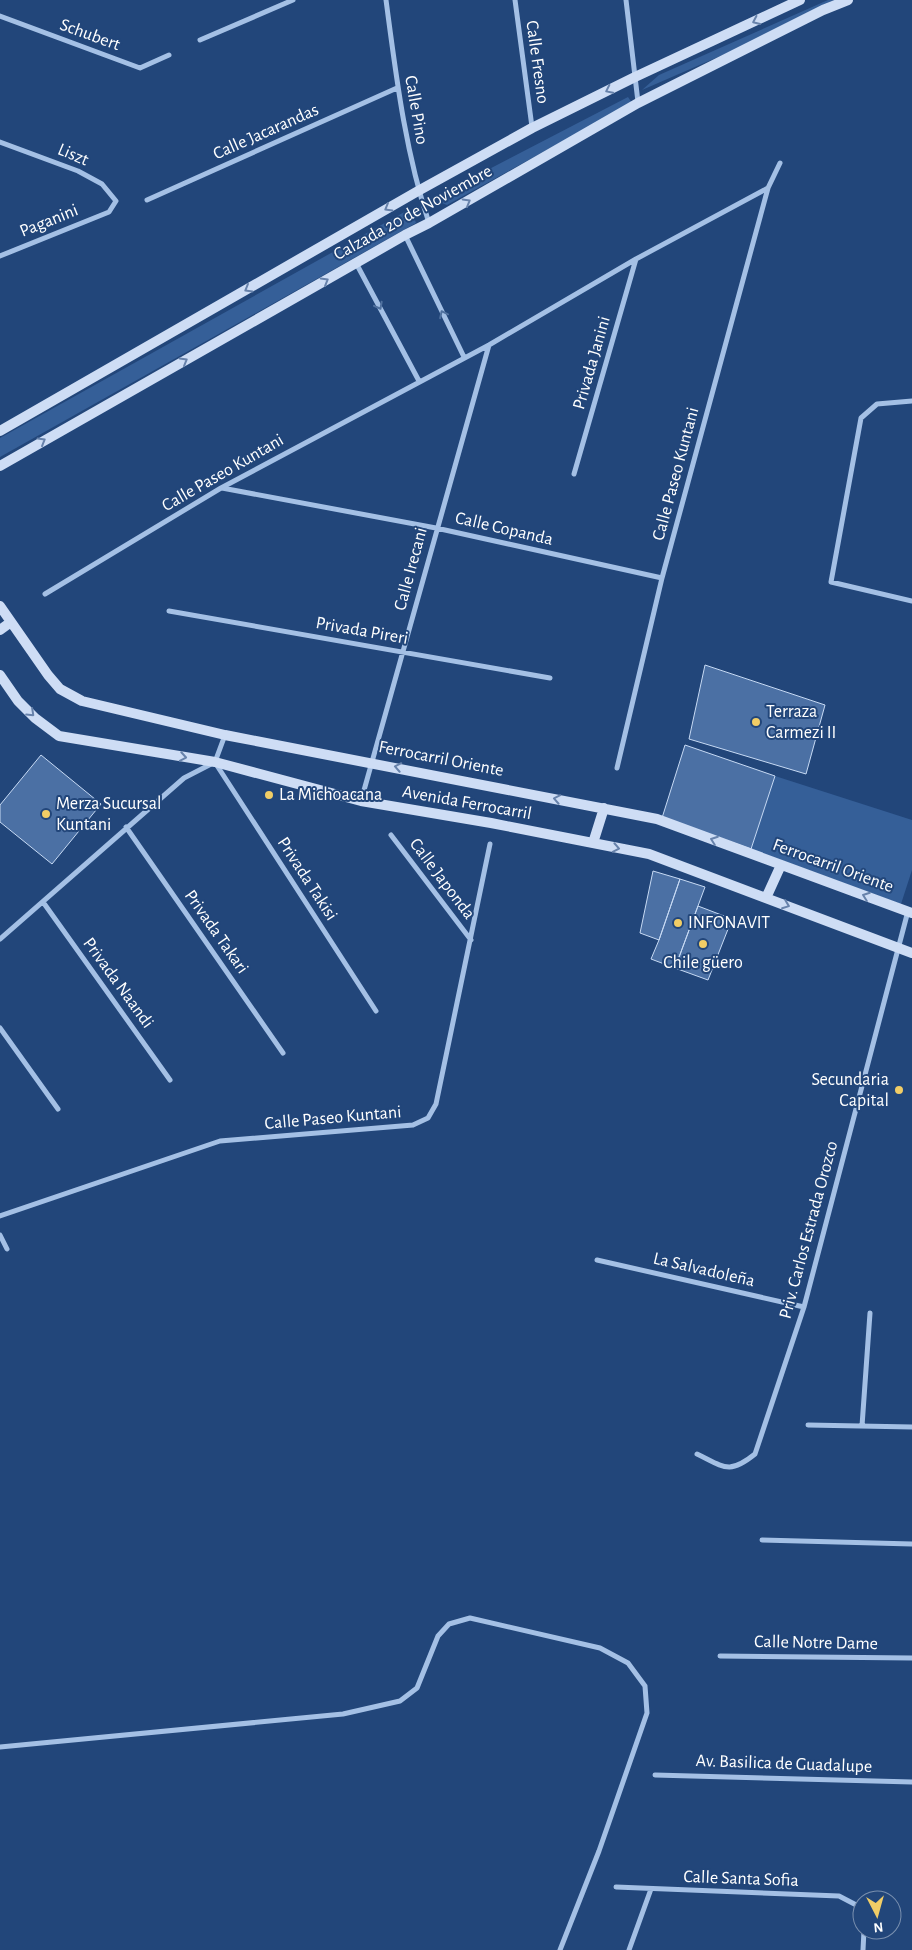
<svg xmlns="http://www.w3.org/2000/svg" width="912" height="1950" font-family="'Alegreya Sans',sans-serif">
	<style>
		.green { fill: #355f98 }
		.building { fill: #4b70a4; stroke: #c7daf4 }
		.lines { fill: none; stroke-linecap: round; stroke-linejoin: round }
		.street { stroke: #a4c0e5; stroke-width: 5 }
		.secondary { stroke: #ceddf5; stroke-width: 10 }
		.oneway { stroke: #6782ab }
		.oneway2 { stroke: #50719f }
		.poi-dot { fill: #f1cd66; stroke: #22467a; stroke-width: 2 }
		.labels { text-anchor: middle; dominant-baseline: central; stroke-width: 4; stroke-linejoin: round; paint-order: stroke }
		.street-label { font-size: 18px; fill: #fff; stroke: #22467a }
		.poi-label { font-size: 18px; fill: #fff; stroke: #22467a; text-anchor: start }
	</style>
	<rect width="100%" height="100%" fill="#22467a"/>
	<path class="green" d="M828 0H849L642 90 659 75Z
		M628 97 632 103 447 205 439 202 441 194Z
		M408 210 413 214 416 223 0 457V438Z
		M775 776 912 820V870L901 904 751 849Z"/>
	<path class="building" d="M705 665 825 705 806 774 689 739Z
		M685 745 775 776 751 849 662 818Z
		M41 755 101 804 52 864 0 822V805Z
		M653 871 680 879 659 940 640 933Z
		M680 879 705 887 675 968 651 959 659 940Z
		M698 906 732 919 708 980 675 968Z"/>
	<g class="lines">
		<path class="street" d="M386 0C396 75 405 151 429 223
			M515 0 532 127
			M626 0 638 102
			M0 16 140 68 169 55
			M200 40 293 0
			M0 142 78 171 102 184 116 201 109 212 0 256
			M147 200 397 88
			M405 235 464 357
			M356 263 419 381
			M912 401 877 404 861 418 831 582 912 601
			M574 474 636 259
			M222 488 436 528 662 578
			M45 594 221 488 489 345 636 259 768 188
			M169 611 550 678
			M216 764 376 1011
			M617 768 662 578 768 188 780 163
			M361 801 489 345
			M126 827 283 1053
			M391 835 471 940
			M43 902 170 1080
			M0 939 184 778 215 762 225 735
			M0 1028 58 1109
			M0 1216 220 1141 413 1125 428 1118 436 1104 490 844
			M0 1235 7 1249
			M597 1260 804 1307
			M808 1425 912 1427
			M862 1426 870 1313
			M697 1454C724 1467 729 1475 755 1454L804 1307 908 911
			M762 1540 912 1544
			M720 1656 912 1658
			M0 1747 343 1714 400 1701 417 1688 438 1636 449 1624 470 1618 600 1648 628 1663 645 1686 647 1713 599 1851 560 1950
			M655 1775 912 1782
			M616 1887 839 1896 862 1908
			M629 1950 651 1889
			M863 1950 864 1930"/>
		<path class="secondary" d="M0 431 418 191 532 128 635 77 800 0
			M0 466 405 235 429 223 638 103 823 10 848 0
			M0 606 48 675 60 689 82 701 225 735 657 819 912 913
			M0 630 11 622
			M0 675 18 701 35 718 59 736 215 762 361 801 491 823 649 854 912 953
			M593 843 604 808
			M766 898 781 865"/>
	</g>
	<defs><path id="oneway-chevron" d="M-2-3.5L2.5 0L-2 3.5" fill="none" stroke-width="1.6" stroke-linecap="round" stroke-linejoin="round" transform="scale(1.25)"/></defs>
	<g class="oneway">
		<use href="#oneway-chevron" transform="translate(756 21) rotate(155)"/>
		<use href="#oneway-chevron" transform="translate(609 90) rotate(154)"/>
		<use href="#oneway-chevron" transform="translate(467 202) rotate(-30)"/>
		<use href="#oneway-chevron" transform="translate(388 208) rotate(150)"/>
		<use href="#oneway-chevron" transform="translate(325 281) rotate(-30)"/>
		<use href="#oneway-chevron" transform="translate(248 289) rotate(150)"/>
		<use href="#oneway-chevron" transform="translate(184 361) rotate(-30)"/>
		<use href="#oneway-chevron" transform="translate(42 441) rotate(-30)"/>
		<use href="#oneway-chevron" transform="translate(31 713) rotate(43)"/>
		<use href="#oneway-chevron" transform="translate(183 757) rotate(10)"/>
		<use href="#oneway-chevron" transform="translate(398 767) rotate(-169)"/>
		<use href="#oneway-chevron" transform="translate(557 799) rotate(-169)"/>
		<use href="#oneway-chevron" transform="translate(714 840) rotate(-160)"/>
		<use href="#oneway-chevron" transform="translate(616 848) rotate(11)"/>
		<use href="#oneway-chevron" transform="translate(866 896) rotate(-160)"/>
		<use href="#oneway-chevron" transform="translate(786 905) rotate(21)"/>
	</g>
	<g class="oneway2">
		<use href="#oneway-chevron" transform="translate(379 306) rotate(62)"/>
		<use href="#oneway-chevron" transform="translate(443 314) rotate(-116)"/>
	</g>
	<g class="poi-dot">
		<circle cx="756" cy="722" r="5"/>
		<circle cx="269" cy="795" r="5"/>
		<circle cx="46" cy="814" r="5"/>
		<circle cx="678" cy="923" r="5"/>
		<circle cx="703" cy="944" r="5"/>
		<circle cx="899" cy="1090" r="5"/>
	</g>
	<g class="labels">
		<g class="street-label">
			<text transform="translate(90 35) rotate(20)">Schubert</text>
			<text transform="translate(537 62) rotate(82)">Calle Fresno</text>
			<text transform="translate(416 110) rotate(80)">Calle Pino</text>
			<text transform="translate(266 132) rotate(-24)">Calle Jacarandas</text>
			<text transform="translate(73 155) rotate(23)">Liszt</text>
			<text transform="translate(413 213) rotate(-29)">Calzada 20 de Noviembre</text>
			<text transform="translate(49 221) rotate(-22)">Paganini</text>
			<text transform="translate(592 363) rotate(-74)">Privada Janini</text>
			<text transform="translate(223 473) rotate(-30)">Calle Paseo Kuntani</text>
			<text transform="translate(676 474) rotate(-75)">Calle Paseo Kuntani</text>
			<text transform="translate(504 529) rotate(13)">Calle Copanda</text>
			<text transform="translate(411 569) rotate(-75)">Calle Irecani</text>
			<text transform="translate(362 631) rotate(10)">Privada Pireri</text>
			<text transform="translate(441 759) rotate(11)">Ferrocarril Oriente</text>
			<text transform="translate(467 803) rotate(10)">Avenida Ferrocarril</text>
			<text transform="translate(833 866) rotate(20)">Ferrocarril Oriente</text>
			<text transform="translate(307 879) rotate(57)">Privada Takisi</text>
			<text transform="translate(442 879) rotate(53)">Calle Japonda</text>
			<text transform="translate(216 932) rotate(55)">Privada Takari</text>
			<text transform="translate(118 983) rotate(54)">Privada Naandi</text>
			<text transform="translate(333 1118) rotate(-5)">Calle Paseo Kuntani</text>
			<text transform="translate(809 1230) rotate(-75)">Priv. Carlos Estrada Orozco</text>
			<text transform="translate(704 1270) rotate(13)">La Salvadoleña</text>
			<text transform="translate(816 1643) rotate(1)">Calle Notre Dame</text>
			<text transform="translate(784 1764) rotate(2)">Av. Basilica de Guadalupe</text>
			<text transform="translate(741 1879) rotate(2)">Calle Santa Sofia</text>
		</g>
		<g class="poi-label">
			<text x="766" y="712">Terraza<tspan x="766" dy="21">Carmezi II</tspan></text>
			<text x="279" y="795">La Michoacana</text>
			<text x="56" y="804">Merza Sucursal<tspan x="56" dy="21">Kuntani</tspan></text>
			<text x="688" y="923">INFONAVIT</text>
			<text x="703" y="963" text-anchor="middle">Chile güero</text>
			<text x="889" y="1080" text-anchor="end">Secundaria<tspan x="889" dy="21">Capital</tspan></text>
		</g>
	</g>
	<g transform="translate(877 1915) rotate(174)"><circle r="24" fill="#22467a" stroke="#7a90af"/>
	<path d="M0-4L9 19L0 12L-9 19Z" fill="#f1cd66"/>
	<text y="-8" font-size="14" font-weight="bold" text-anchor="middle" fill="#ffffff">N</text>
	</g>
</svg>
